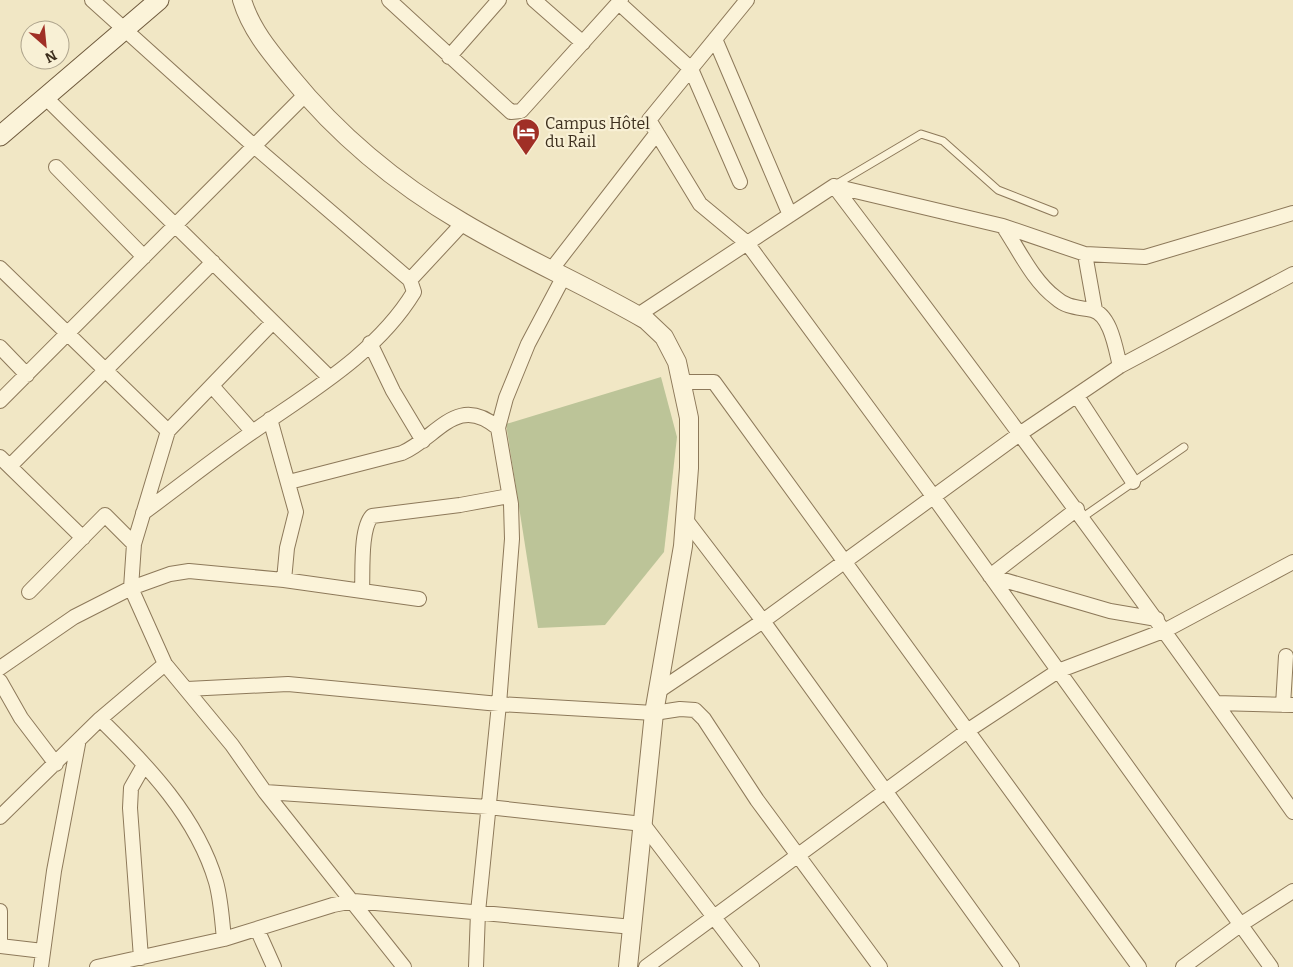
<svg xmlns="http://www.w3.org/2000/svg" width="1293" height="967" font-family="Bitter,serif">
	<style>
		.cemetery { fill: #bcc498 }
		.lines { fill: none; stroke-linecap: round; stroke-linejoin: round }
		.service-casing { stroke: #8d795a; stroke-width: 9 }
		.minor-casing { stroke: #8d795a; stroke-width: 16 }
		.tertiary-casing { stroke: #8d795a; stroke-width: 20 }
		.secondary-casing { stroke: #6f5a3d; stroke-width: 21 }
		.service { stroke: #fbf3d9; stroke-width: 7 }
		.minor { stroke: #fbf3d9; stroke-width: 14 }
		.tertiary { stroke: #fbf3d9; stroke-width: 18 }
		.secondary { stroke: #fbf3d9; stroke-width: 19 }
		.labels { text-anchor: middle; dominant-baseline: central; stroke-width: 4.5; stroke-linejoin: round; paint-order: stroke }
		.poi-label { font-size: 16px; fill: #3d2f1e; stroke: #f8f0d5; text-anchor: start }
	</style>
	<rect width="100%" height="100%" fill="#f1e7c5"/>
	<path class="cemetery" d="M661 377 677 437 664 552 605 625 538 628 506 424Z"/>
	<g class="lines">
		<g class="service-casing">
			<path id="service" d="M835 185 921 134 943 141 998 190 1054 212
				M1083 517 1184 447"/>
		</g>
		<g class="minor-casing">
			<path id="minor" d="M92 0 254 146 410 280 414 292C377 353 311 391 254 431 216 457 180 486 143 513
				M389 0 511 112 521 111 621 0
				M534 0 583 43
				M747 0 649 120 700 204 747 243 933 496 1271 967
				M619 3 691 69 740 182
				M715 39 790 215
				M449 57 499 0
				M46 98 330 378
				M56 167 144 257
				M834 186C990 392 1144 600 1293 812
				M1003 226C1019 250 1033 281 1056 298 1067 308 1078 307 1092 310 1111 314 1116 351 1120 366
				M1085 254 1095 310
				M0 268 168 431
				M551 270 657 133
				M410 280 463 223
				M638 315 834 186 1003 226 1085 254 1145 257 1293 213
				M273 322 168 431 134 544 131 588 165 664 232 745 265 792 404 967
				M370 343 393 391 423 441
				M0 347 27 375
				M683 382H714L1139 967
				M212 386 252 431
				M1077 396 1133 482
				M0 401 305 95
				M270 419 296 512 287 548 284 580
				M0 457 83 538
				M10 466 213 262
				M289 482 402 453C438 437 457 393 498 428
				M686 520 763 621 1012 967
				M990 576 1110 611 1157 619
				M990 576 1077 509
				M362 591C363 572 360 529 372 516L460 505 509 496
				M29 592 105 515 134 544
				M0 668 74 617 131 588 170 574 189 571 284 580 419 599
				M0 681 21 718 56 764
				M187 689 288 684 499 704 654 713 680 709 695 710 704 719 757 800 880 967
				M660 690 763 621 1021 433 1120 366 1293 274
				M1216 703 1293 705
				M1283 705 1286 656
				M100 719C148 766 197 817 216 882 221 900 222 920 224 939
				M265 792 488 807 643 824 752 967
				M0 817 100 719 165 664
				M0 911V942
				M257 929 274 967
				M0 946 43 951
				M141 958 130 808 131 788 144 765
				M41 967 54 871 78 744
				M97 967 224 939 333 905 354 901 633 927
				M476 967 478 912 499 704 512 539 511 504 498 428 506 398 528 344 564 276
				M646 967 967 731 1058 671 1166 630 1293 562
				M1183 967 1240 925 1293 891"/>
		</g>
		<g class="tertiary-casing">
			<path id="tertiary" d="M242 0C251 30 271 53 290 76 338 135 397 184 462 222 522 258 586 285 646 320L664 337 677 362 689 418V468L683 546 654 713 628 967"/>
		</g>
		<g class="secondary-casing">
			<path id="secondary" d="M0 136 159 0"/>
		</g>
		<use href="#service" class="service"/>
		<use href="#minor" class="minor"/>
		<use href="#tertiary" class="tertiary"/>
		<use href="#secondary" class="secondary"/>
	</g>
	<defs>
		<g id="hotel-pin" transform="scale(1.4375)"><path d="M0 17L-7.5 6A9.5 9.5 0 1 1 7.5 6Z" fill="#a02f26" stroke="#f8f0d5"/><path d="M-6-4.5h1.5V1H6V5H4.5V3h-9V5H-6ZM-4 0a1.8 1.8 0 1 1 3.6 0ZM.5 0V-2.5h3Q6-2.5 6 0Z" fill="#fff"/></g>
	</defs>
	<g fill-rule="evenodd">
		<use href="#hotel-pin" x="526" y="132"/>
	</g>
	<g class="labels">
		<g class="poi-label">
			<text x="545" y="123">Campus Hôtel<tspan x="545" dy="18">du Rail</tspan></text>
		</g>
	</g>
	<g transform="translate(45 45) rotate(153)"><circle r="24" fill="#f8f0d5" stroke="#ada38c"/>
	<path d="M0-4L9 19L0 12L-9 19Z" fill="#a02f26"/>
	<text y="-8" font-size="14" font-weight="bold" text-anchor="middle" fill="#3d2f1e">N</text>
	</g>
</svg>
